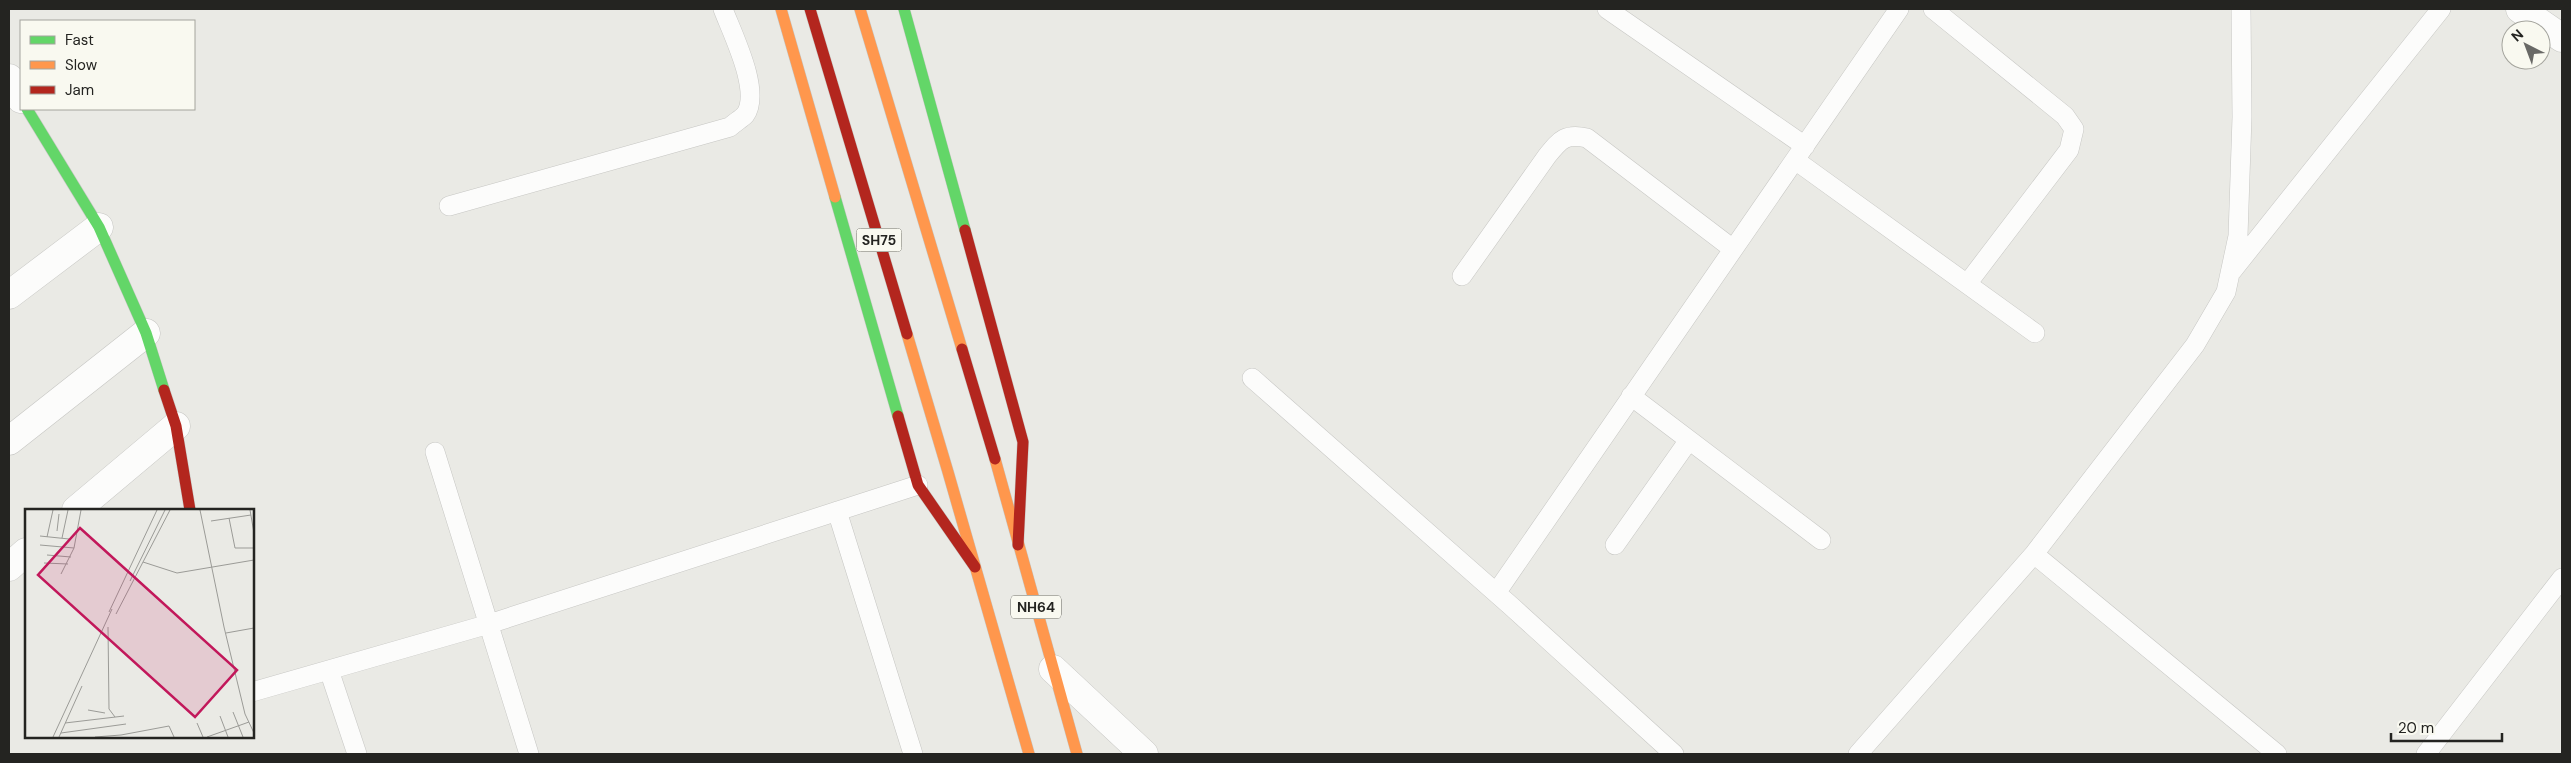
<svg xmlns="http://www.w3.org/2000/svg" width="2571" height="763" font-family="'DM Sans',sans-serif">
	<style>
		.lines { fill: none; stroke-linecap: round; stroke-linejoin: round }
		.lane-casing { stroke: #c6c6c3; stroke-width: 20 }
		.street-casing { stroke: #c6c6c3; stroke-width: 29 }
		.fast-casing { stroke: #c6c6c3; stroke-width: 12 }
		.slow-casing { stroke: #c6c6c3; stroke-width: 12 }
		.jam-casing { stroke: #c6c6c3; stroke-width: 12 }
		.lane { stroke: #fcfcfb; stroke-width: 19 }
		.street { stroke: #fcfcfb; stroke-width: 28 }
		.fast { stroke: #63d668; stroke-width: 11 }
		.slow { stroke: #ff974d; stroke-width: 11 }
		.jam { stroke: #b3261e; stroke-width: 11 }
		.labels { text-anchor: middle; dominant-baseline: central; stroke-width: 4; stroke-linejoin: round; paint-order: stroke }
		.shield { fill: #f9f9f0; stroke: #64645f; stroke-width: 1 }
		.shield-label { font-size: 14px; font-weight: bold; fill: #242421 }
		.inset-road { fill: none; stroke: #9b9b97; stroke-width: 1 }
		.view { fill: #c2185b; fill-opacity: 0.15; stroke: #c2185b; stroke-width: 2.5 }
		.inset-edge { fill: none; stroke: #242421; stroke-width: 2.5 }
	</style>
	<rect width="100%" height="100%" fill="#eaeae5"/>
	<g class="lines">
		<g class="lane-casing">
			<path id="lane" d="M1607 9 1805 146
				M1933 9 2065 116 2074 129 2069 150 1967 284
				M1795 160 2035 333
				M449 206 730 127C734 123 741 119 745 115 762 92 732 33 723 9
				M2232 271 2441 9
				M1462 276 1547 156C1560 140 1565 133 1587 138L1733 249
				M1252 378 1511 606 1674 754
				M1631 396 1821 540
				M435 452 529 754
				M837 511 913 754
				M1615 545 1689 440
				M2034 554 2277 754
				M1496 593 1899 9
				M329 670 357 754
				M252 692 489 624 918 485
				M1858 754 2034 554 2195 345 2226 292 2238 236 2242 117 2241 9
				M2426 754 2562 578"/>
		</g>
		<g class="street-casing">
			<path id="street" d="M2520 9 2562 38
				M9 78 21 99
				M9 295 99 227
				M9 441 146 333
				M76 510 176 426
				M9 567 26 552
				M1053 669 1144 754"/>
		</g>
		<g class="fast-casing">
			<path id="fast" d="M904 9 965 230
				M27 109 99 227 146 333 164 390
				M835 197 898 416"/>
		</g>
		<g class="slow-casing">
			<path id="slow" d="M781 9 835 197
				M860 9 962 349
				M907 334 948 472
				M995 459 1077 754
				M948 472 1029 754"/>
		</g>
		<g class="jam-casing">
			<path id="jam" d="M810 9 907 334
				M965 230 1023 442 1018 545
				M962 349 995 459
				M164 390 176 426 190 510
				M898 416 918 485 975 567"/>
		</g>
		<use href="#lane" class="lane"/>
		<use href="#street" class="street"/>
		<use href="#fast" class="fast"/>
		<use href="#slow" class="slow"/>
		<use href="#jam" class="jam"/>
	</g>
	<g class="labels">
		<g class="shield">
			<rect x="856.5" y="228.5" width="45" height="23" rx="4"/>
			<rect x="1011" y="595.5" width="50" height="23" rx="4"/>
		</g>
		<g class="shield-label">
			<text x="879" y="240">SH75</text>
			<text x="1036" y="607">NH64</text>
		</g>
	</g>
	<g transform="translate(25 509)">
		<rect width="229" height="229" fill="#eaeae5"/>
		<path class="inset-road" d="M175 1 199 118 220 205 229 224M225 1 229 24M204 9 210 39H229M186 12 226 6M32 22 34 5M15 27 44 30M22 28 28 1M37 29 43 1M15 36 49 39M22 46 46 48M118 53 152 64 229 51M19 54 43 55M36 65 49 39 56 1M105 72 140 1M84 103 132 1M91 105 145 1M83 118 84 200 90 208M201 124 229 119M63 201 80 204M208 203 218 228M195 207 203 228M40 214 99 207M172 214 178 228M36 224 101 215M96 226 144 217 149 228M28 228 87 100M34 228 57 177M70 228 96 226M182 228 224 213"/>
		<path class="view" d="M55 19 212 161 170 208 13 66Z"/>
		<rect width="229" height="229" class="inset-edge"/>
	</g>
	<rect width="2571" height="763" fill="none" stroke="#242421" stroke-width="20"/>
	<rect x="20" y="20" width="175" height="90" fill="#f9f9f0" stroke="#a4a49d"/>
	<rect x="30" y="36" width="25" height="8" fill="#63d668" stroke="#a4a49d"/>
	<text x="65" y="45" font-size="15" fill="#242421">Fast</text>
	<rect x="30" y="61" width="25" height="8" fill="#ff974d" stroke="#a4a49d"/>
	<text x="65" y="70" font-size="15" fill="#242421">Slow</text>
	<rect x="30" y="86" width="25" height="8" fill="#b3261e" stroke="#a4a49d"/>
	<text x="65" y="95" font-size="15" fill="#242421">Jam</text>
	<g transform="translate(2526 45) rotate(318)"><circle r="24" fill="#f9f9f0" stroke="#a4a49d"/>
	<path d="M0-4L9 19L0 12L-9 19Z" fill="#696966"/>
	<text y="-8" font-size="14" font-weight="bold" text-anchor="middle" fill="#242421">N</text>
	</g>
	<path d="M2391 733v8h111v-8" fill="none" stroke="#242421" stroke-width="2.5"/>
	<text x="2398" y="733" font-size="15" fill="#242421" stroke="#f9f9f0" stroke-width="4" paint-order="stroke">20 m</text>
</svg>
